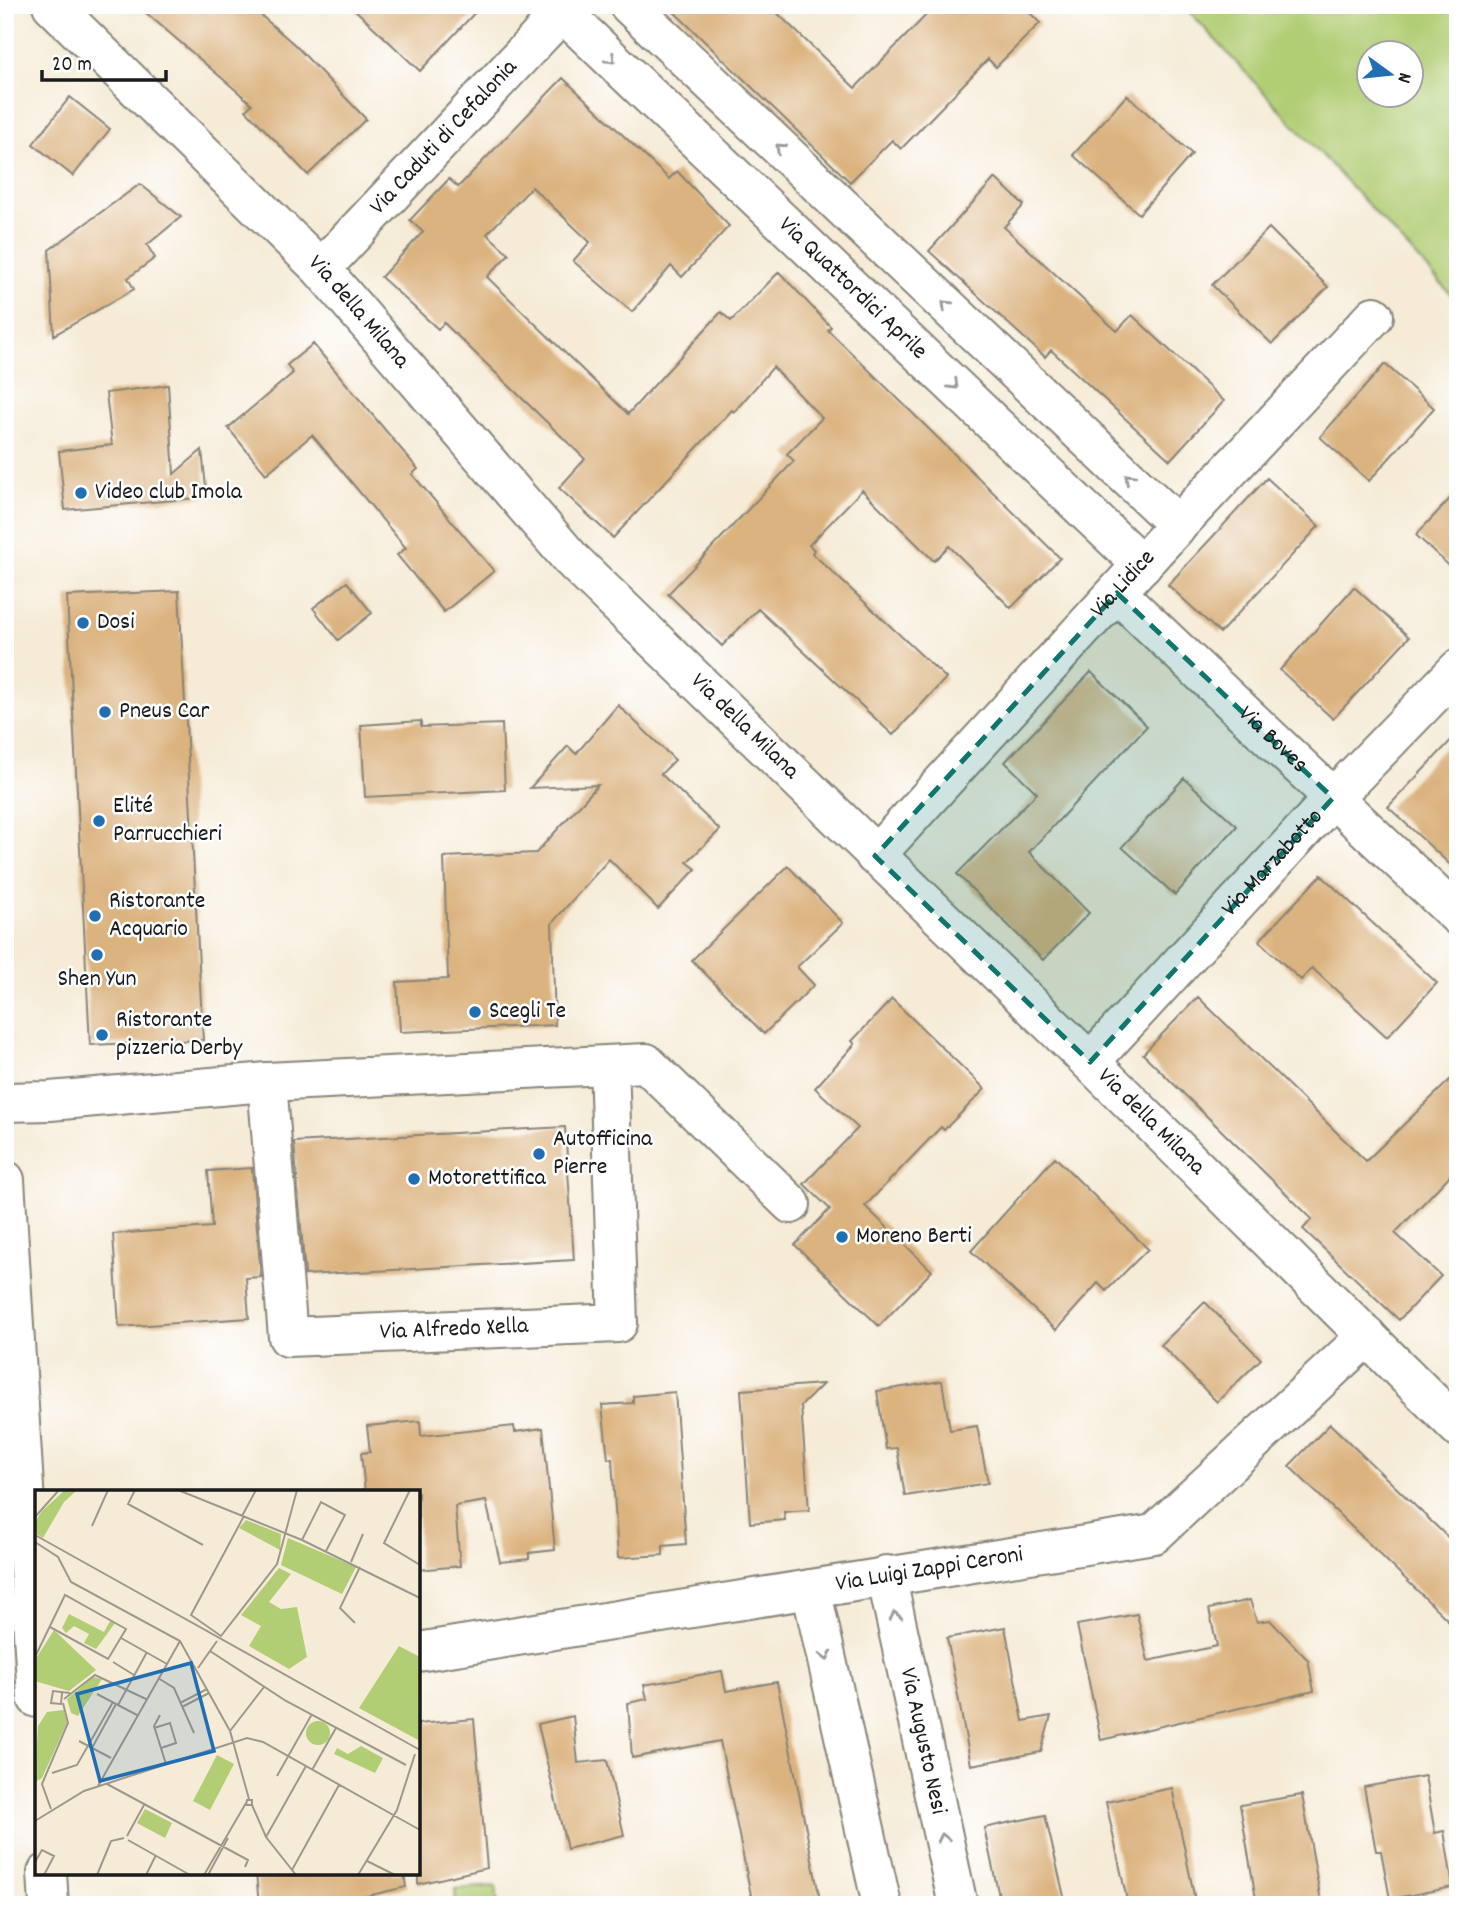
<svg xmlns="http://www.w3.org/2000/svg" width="1463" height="1910" font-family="Dekko,sans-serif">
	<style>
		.green { fill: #b1ce75; stroke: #667548; stroke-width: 2; fill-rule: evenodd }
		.building { fill: #dbb37f }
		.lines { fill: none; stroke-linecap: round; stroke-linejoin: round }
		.minor-casing { stroke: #888479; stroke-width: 42 }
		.primary-casing { stroke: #888479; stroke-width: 42 }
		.minor { stroke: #fff; stroke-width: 38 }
		.primary { stroke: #fff; stroke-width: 38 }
		.oneway { stroke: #999 }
		.marked { fill: #0f766e; fill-opacity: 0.2; stroke: #0f766e; stroke-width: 5; stroke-dasharray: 14 9; stroke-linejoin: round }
		.poi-dot { fill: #1f6fb2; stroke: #fff; stroke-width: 2.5 }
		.labels { text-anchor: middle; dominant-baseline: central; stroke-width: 5; stroke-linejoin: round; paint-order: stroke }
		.street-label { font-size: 24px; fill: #1c1c1c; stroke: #fff }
		.poi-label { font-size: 24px; fill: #1c1c1c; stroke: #fff; text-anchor: start }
		.inset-road { fill: none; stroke: #9e988c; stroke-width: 2 }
		.view { fill: #1f6fb2; fill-opacity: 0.15; stroke: #1f6fb2; stroke-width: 3.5 }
		.inset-edge { fill: none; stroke: #1c1c1c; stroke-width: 3.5 }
	</style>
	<rect width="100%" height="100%" fill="#fff"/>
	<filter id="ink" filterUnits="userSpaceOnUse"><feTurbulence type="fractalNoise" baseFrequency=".0143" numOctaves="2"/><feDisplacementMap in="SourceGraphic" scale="14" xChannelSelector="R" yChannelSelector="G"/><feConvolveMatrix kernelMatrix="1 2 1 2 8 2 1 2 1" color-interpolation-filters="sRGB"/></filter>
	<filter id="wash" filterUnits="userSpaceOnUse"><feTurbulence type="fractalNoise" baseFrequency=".00686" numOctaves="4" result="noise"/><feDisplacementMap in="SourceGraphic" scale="28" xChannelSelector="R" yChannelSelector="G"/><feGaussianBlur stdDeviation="1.57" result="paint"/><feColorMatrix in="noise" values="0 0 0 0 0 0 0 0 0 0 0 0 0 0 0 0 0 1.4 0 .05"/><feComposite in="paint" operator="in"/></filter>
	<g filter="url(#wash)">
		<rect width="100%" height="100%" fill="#f5ebd6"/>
		<path class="green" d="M1183 5H1458V302ZM1368 52H1410V94H1368Z
			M496 1886 498 1905H456L455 1889Z"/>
		<g id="blocks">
			<path class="building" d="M137 5H249L295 45 366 119 308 175 246 110 252 104Z
				M350 5H482L420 71Z
				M667 5H769L855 88 936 5H1022L1040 23 996 67 988 59 901 149 892 140 850 182Z
				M563 78 669 179 677 171 729 226 682 277 671 266 632 312 573 261 590 242 532 187 487 234 509 254 487 277 628 414 721 312 731 321 779 272 831 327 828 330 1060 558 1011 608 949 546 934 561 862 490 809 545 814 550 812 553 946 678 893 735 758 609 722 646 668 594 794 461 787 454 822 418 773 367 734 412 732 410 613 538 559 488 585 459 444 323 438 329 381 277 423 232 410 220 449 179 458 187Z
				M1127 95 1192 154 1139 214 1073 155Z
				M70 97 110 129 73 176 33 144Z
				M995 178 1024 205 1004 227 1117 331 1132 315 1224 401 1170 460 1051 350 1045 357 929 251Z
				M140 184 181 217 147 245 155 258 128 278 134 289 54 335 49 250Z
				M1269 228 1328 287 1272 344 1212 285Z
				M313 344 418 469 412 474 494 571 444 612 397 555 406 548 312 435 266 474 228 428 293 373 287 365Z
				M1385 364 1434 408 1369 481 1320 437Z
				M168 385 174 474 202 450 207 497 65 510 59 451 112 445 106 393Z
				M1267 478 1319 526 1220 633 1168 585Z
				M1458 490V574L1416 535Z
				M347 582 372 613 338 640 313 608Z
				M1354 587 1409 637 1333 719 1280 670Z
				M179 591 203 1040 90 1045 67 596Z
				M1091 672 1147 726 1029 852 1089 913 1043 960 957 874 1037 793 1005 762Z
				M618 705 675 760 661 774 720 830 687 862 696 869 658 909 609 859 552 923 555 1025 400 1032 397 982 448 979 444 857 536 853 598 785 530 788 568 746 576 754Z
				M421 721V727L502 724 505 790 365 797 361 725Z
				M1458 733V872L1388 807Z
				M1184 778 1237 826 1175 895 1122 847Z
				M788 866 843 923 797 967 814 985 764 1034 692 960Z
				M1321 875 1437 983 1387 1037 1312 968 1301 980 1259 941Z
				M1198 997 1366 1161 1458 1072V1167L1395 1233 1441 1276 1399 1320 1303 1229 1312 1219 1143 1054Z
				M892 999 985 1089 944 1130 941 1127 865 1206 932 1271 879 1326 795 1245 830 1209 804 1184 858 1128 815 1088 855 1044 852 1041Z
				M565 1127 574 1260 305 1275 294 1142Z
				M1055 1157 1148 1249 1106 1291 1098 1283 1056 1330 971 1251Z
				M252 1168 261 1277 246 1278 249 1318 119 1327 113 1234 212 1227 208 1171Z
				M1205 1302 1261 1359 1217 1402 1161 1345Z
				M942 1381 950 1430 977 1426 988 1483 905 1496 897 1448 886 1449 877 1391Z
				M823 1384 801 1406 809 1510 784 1512 785 1520 750 1523 741 1390Z
				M675 1392 686 1544 663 1546V1555L618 1558 612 1459H608L602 1405 633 1403V1396Z
				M420 1421 421 1436 514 1426 515 1432 543 1428 555 1550 529 1553V1559L500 1562 486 1501 455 1506 460 1566 418 1570V1492H365L361 1453 370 1452 367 1426Z
				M1330 1424 1458 1547V1630L1289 1466Z
				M1250 1600 1257 1622 1270 1620 1308 1660 1314 1691 1101 1740 1077 1625 1137 1614 1148 1661 1217 1646 1209 1609Z
				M1005 1627 1023 1721 1051 1716 1041 1752 971 1765 947 1638Z
				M722 1671 726 1691 777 1682 821 1905H753L720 1741 632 1758 628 1703 647 1699 644 1685Z
				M573 1716 578 1763 607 1760 624 1835 567 1849 538 1724Z
				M474 1719 487 1868 418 1884V1724Z
				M1425 1776 1435 1833 1444 1831 1453 1887 1390 1899 1381 1851H1376L1364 1787Z
				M1172 1788 1196 1905H1128L1106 1802Z
				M1302 1795 1321 1901 1301 1905H1257L1240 1805Z
				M1045 1815 1066 1905H1001L984 1828Z
				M256 1873H404L406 1887 328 1905H259Z"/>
		</g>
	</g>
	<g filter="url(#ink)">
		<use href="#blocks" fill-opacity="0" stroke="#888479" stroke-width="2"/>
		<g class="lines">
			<g class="minor-casing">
				<g id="minor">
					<path id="s1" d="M52 5 321 269 571 559 1090 1062 1458 1427"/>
					<path d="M629 5 1178 525"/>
					<path id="s2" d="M562 12 1142 565"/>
					<path id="s3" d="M321 269 569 5"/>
					<path id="s4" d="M1117 593 1458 916"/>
					<path id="s5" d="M875 856 1178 525 1374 316"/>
					<path id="s6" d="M1090 1062 1333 798 1458 669"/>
					<path id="s7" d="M267 1082 288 1337 618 1323 609 1065"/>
					<path d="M5 1102 50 1101 267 1082 646 1063 791 1204"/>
					<path id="s8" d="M886 1575 958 1905"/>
					<path d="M811 1589 882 1905"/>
					<path id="s9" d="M418 1652 1154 1534 1367 1336"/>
				</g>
			</g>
			<g class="primary-casing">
				<path id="primary" d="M5 1180 37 1698
					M47 1873 49 1905"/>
			</g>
			<use href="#minor" class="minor"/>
			<use href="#primary" class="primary"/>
		</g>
		<defs><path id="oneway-chevron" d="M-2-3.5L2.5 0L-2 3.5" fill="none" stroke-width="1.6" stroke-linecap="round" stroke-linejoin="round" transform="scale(1.75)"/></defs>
		<g class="oneway">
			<use href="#oneway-chevron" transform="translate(611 59) rotate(44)"/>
			<use href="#oneway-chevron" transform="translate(780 148) rotate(-137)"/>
			<use href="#oneway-chevron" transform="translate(946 305) rotate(-137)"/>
			<use href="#oneway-chevron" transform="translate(954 385) rotate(44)"/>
			<use href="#oneway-chevron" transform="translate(1129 478) rotate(-137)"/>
			<use href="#oneway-chevron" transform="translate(895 1616) rotate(-102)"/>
			<use href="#oneway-chevron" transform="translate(826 1656) rotate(77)"/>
			<use href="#oneway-chevron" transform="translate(943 1838) rotate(-102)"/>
		</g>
	</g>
	<path class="marked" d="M1117 593 1333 798 1090 1062 875 856Z"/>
	<g class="poi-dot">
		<circle cx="81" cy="493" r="7"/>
		<circle cx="83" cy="623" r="7"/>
		<circle cx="105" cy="712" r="7"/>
		<circle cx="99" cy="821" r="7"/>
		<circle cx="95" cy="916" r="7"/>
		<circle cx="97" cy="955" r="7"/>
		<circle cx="475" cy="1012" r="7"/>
		<circle cx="102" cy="1035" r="7"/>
		<circle cx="539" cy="1154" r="7"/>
		<circle cx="414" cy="1179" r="7"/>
		<circle cx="842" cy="1237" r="7"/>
	</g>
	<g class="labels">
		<g class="street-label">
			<text stroke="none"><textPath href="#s3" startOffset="180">Via Caduti di Cefalonia</textPath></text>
			<text stroke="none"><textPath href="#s2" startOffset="401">Via Quattordici Aprile</textPath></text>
			<text stroke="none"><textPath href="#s1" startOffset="434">Via della Milana</textPath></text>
			<text stroke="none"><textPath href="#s5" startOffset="368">Via Lidice</textPath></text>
			<text stroke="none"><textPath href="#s1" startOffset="1001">Via della Milana</textPath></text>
			<text stroke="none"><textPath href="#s4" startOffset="214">Via Boves</textPath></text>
			<text stroke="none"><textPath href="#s6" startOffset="270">Via Marzabotto</textPath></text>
			<text stroke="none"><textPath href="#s1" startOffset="1568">Via della Milana</textPath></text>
			<text stroke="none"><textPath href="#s7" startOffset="422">Via Alfredo Xella</textPath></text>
			<text stroke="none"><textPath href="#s9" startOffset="518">Via Luigi Zappi Ceroni</textPath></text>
			<text stroke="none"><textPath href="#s8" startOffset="170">Via Augusto Nesi</textPath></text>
		</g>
		<g class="poi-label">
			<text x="95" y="493">Video club Imola</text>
			<text x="97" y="623">Dosi</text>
			<text x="119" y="712">Pneus Car</text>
			<text x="113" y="807">Elité<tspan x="113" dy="28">Parrucchieri</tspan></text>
			<text x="109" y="902">Ristorante<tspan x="109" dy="28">Acquario</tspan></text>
			<text x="97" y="980" text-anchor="middle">Shen Yun</text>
			<text x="489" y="1012">Scegli Te</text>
			<text x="116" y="1021">Ristorante<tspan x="116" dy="28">pizzeria Derby</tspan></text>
			<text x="553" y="1140">Autofficina<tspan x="553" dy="28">Pierre</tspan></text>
			<text x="428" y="1179">Motorettifica</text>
			<text x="856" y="1237">Moreno Berti</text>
		</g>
	</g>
	<g transform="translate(35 1490)">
		<rect width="385" height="385" fill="#f5ebd6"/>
		<path d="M30 0H42L29 12 8 48 0 43V32L7 21ZM211 30 246 44 245 60 204 38ZM253 48 321 77 307 104 246 75ZM244 78 256 84 234 112 246 119 262 117 272 167 254 179 214 156 226 136 206 125ZM34 124 69 142 75 131 80 133 61 159 49 153 54 144 39 136 31 143 27 138ZM19 140 61 180 34 201 0 191V170ZM364 156 385 167V251L324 218ZM58 187 67 189 43 226 36 223 32 209ZM29 220 32 233 7 288 0 292 3 236 12 222ZM271 243a12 12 0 1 1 24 0a12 12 0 1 1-24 0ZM326 256 348 268 340 283 299 264 302 258 313 264ZM182 265 199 274 175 320 158 311ZM110 319 137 333 130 348 102 333Z" fill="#b1ce75"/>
		<path class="inset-road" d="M100 0 93 14 168 55M143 0 267 50 385 108M375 0 349 53 385 75M207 26 221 0M209 26 156 125 186 146 242 74 262 0M0 27 24 0M57 36 73 0M0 45 385 260M267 50 286 12 310 25 291 61M0 52 23 67 36 92 145 151 195 241 214 309M316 72 328 44M320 133 305 118 325 77M86 148 132 174M175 161 251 211 371 275M0 167 30 105 91 139 73 169 15 137M78 172 99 185M163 178 182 151M123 188 139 198 159 243M27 203 26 214 16 213 18 201 35 203M62 204 102 225M29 209 60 185 111 209M145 213 172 199M83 215 112 162M147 217 174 203M125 225 119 236 131 274M119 238 135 233 141 253 126 258M195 241 229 197M44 251 76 268M57 258 81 214M277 280 301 238M17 283 42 275 78 212M242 286 277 224M72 294 213 370 210 377M63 296 145 151M212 310H217V315H211ZM217 315 231 347 261 385M16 319 7 294 33 233 28 213M0 331 49 301 212 248 228 252 385 340M92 346 109 315M231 347 271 276M93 350 155 385M332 371 360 385M0 372 7 360 19 366 9 385M257 380 304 295M62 385 76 351 89 348M111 385 121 365M169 385 211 313M173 385 193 348M323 385 362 320 380 264"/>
		<path class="view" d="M156 173 179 261 65 291 42 204Z"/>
		<rect width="385" height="385" class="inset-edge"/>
	</g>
	<rect width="1463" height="1910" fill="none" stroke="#fff" stroke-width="28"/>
	<g transform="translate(1390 74) rotate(105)"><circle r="33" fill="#ffffff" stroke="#a4a4a4" stroke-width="2"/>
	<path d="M0-5L12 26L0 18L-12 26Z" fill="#1f6fb2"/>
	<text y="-10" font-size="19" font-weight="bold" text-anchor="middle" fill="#1c1c1c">N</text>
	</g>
	<path d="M42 70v10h124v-10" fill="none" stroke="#1c1c1c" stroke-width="3.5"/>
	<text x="52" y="70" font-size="21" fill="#1c1c1c" stroke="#ffffff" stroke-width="5" paint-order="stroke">20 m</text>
</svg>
